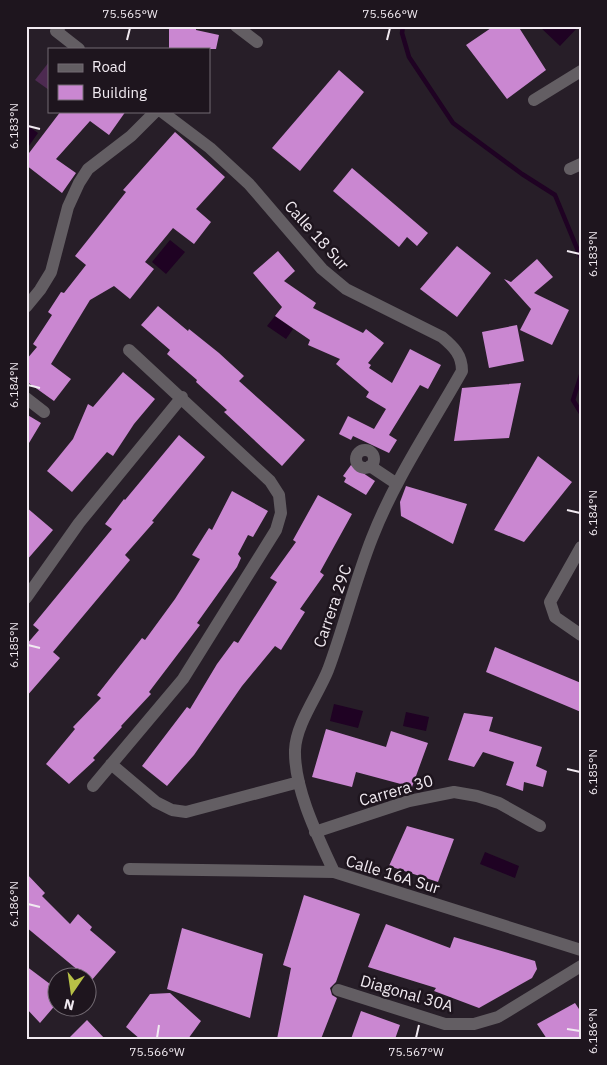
<svg xmlns="http://www.w3.org/2000/svg" width="607" height="1065" font-family="'IBM Plex Sans',sans-serif">
	<style>
		.green { fill: #4d2a51 }
		.water { fill: #1f0223 }
		.lines { fill: none; stroke-linecap: round; stroke-linejoin: round }
		.stream { stroke: #1f0223; stroke-width: 4.5 }
		.building { fill: #ca87d1 }
		.minor { stroke: #635e63; stroke-width: 12 }
		.ticks { fill: none; stroke: #f1eaf1; stroke-width: 2 }
		.labels { text-anchor: middle; dominant-baseline: central; stroke-width: 5; stroke-linejoin: round; paint-order: stroke }
		.street-label { font-size: 16px; fill: #f1eaf1; stroke: #1e151e }
		.neatline { fill: none; stroke: #f1eaf1; stroke-width: 2 }
		.ticks-label { font-size: 12px; text-anchor: middle; fill: #f1eaf1 }
	</style>
	<rect width="100%" height="100%" fill="#271e28"/>
	<path class="green" d="M49 62V90L35 80Z"/>
	<path class="water" d="M539 26H579L560 46Z
		M28 126 38 133 26 150V129Z
		M170 240 185 252 166 274 152 262Z
		M275 316 293 329 286 339 267 326Z
		M334 704 363 711 358 728 330 721Z
		M406 712 429 717 426 731 403 726Z
		M485 852 519 866 515 878 480 864Z"/>
	<g class="lines">
		<path class="stream" d="M403 26 402 33 409 57 453 123 522 174 555 195 581 258
			M581 375 573 400 581 413"/>
	</g>
	<path class="building" d="M169 26H196V30L219 35 216 49H169Z
		M494 26H518L546 70 507 99 466 45Z
		M339 70 364 92 300 171 272 148Z
		M61 111H126L109 135 90 121 56 159 76 173 62 193 26 165V157Z
		M175 132 225 177 196 209 211 222 194 244 173 228 145 262 154 269 130 299 114 286 90 300 51 364 71 379 54 401 26 381V360L37 347 33 344 52 315 48 312 61 292 64 293 86 265 75 256 126 192 123 190Z
		M352 168 428 233 417 246 407 237 399 247 333 191Z
		M457 246 491 273 457 317 420 289Z
		M278 251 295 271 284 281 316 303 313 308 363 333 366 329 384 343 368 363 371 365 369 368 392 383 410 349 441 365 428 389 420 385 389 435 397 440 389 453 353 436 351 440 339 434 348 416 374 429 386 409 366 397 369 392 336 364 340 359 308 345 310 340 275 316 282 307 253 273Z
		M537 259 553 277 534 293 569 310 552 345 520 330 531 309 504 279 511 282Z
		M158 306 188 331 189 329 219 353 244 376 239 381 305 440 282 466 224 412 227 410 196 382 197 380 167 354 170 350 141 325Z
		M517 325 524 361 489 368 482 332Z
		M123 372 155 399 134 424 113 456 107 452 72 492 47 471 73 439 88 404 93 407Z
		M521 383 509 438 454 441 462 388Z
		M26 414 41 423 26 448Z
		M179 435 205 457 152 521 154 522 125 555 130 560 53 652 60 658 26 697V645L39 630 33 625 112 529 105 524 124 499 125 500Z
		M538 456 572 482 524 542 494 530Z
		M351 465 375 481 366 495 344 482 346 478 343 476Z
		M406 486 467 504 453 544 401 516 400 502Z
		M232 491 268 511 253 537 248 535 238 554 241 558 237 567 197 623 200 625 149 692 151 694 121 726 122 727 93 758 95 760 69 784 46 764 75 729 73 727 101 698 97 695 142 638 145 640 175 599 200 559 192 555 209 528 212 530Z
		M318 495 352 514 320 572 324 575 300 609 305 612 281 650 275 646 242 686 194 755 167 786 142 766 187 707 190 709 217 664 234 641 238 643 277 582 270 578 296 542 293 540Z
		M26 507 53 530 26 561Z
		M495 647 581 683V712L486 672Z
		M464 713 493 717 489 731 542 747 536 766 547 771 543 787 524 782 523 791 506 785 514 762 483 752 474 767 448 760Z
		M326 729 386 747 391 731 428 743 412 787 356 772 352 787 312 777Z
		M407 826 454 839 438 882 389 866Z
		M26 873 45 893 42 896 70 924 78 914 92 927 90 930 116 952 91 981 26 927Z
		M304 895 360 914 336 982 330 988 332 995 337 998 321 1039H277L291 968 283 965Z
		M386 924 450 948 454 937 535 961 537 969 532 978 479 1008 434 991 436 988 368 967Z
		M182 928 263 954 250 1018 167 989Z
		M26 966 58 990V1002L40 1023 26 1008Z
		M170 993 201 1021 188 1039H140L126 1027 150 994Z
		M575 1003 581 1012V1039H547L537 1024Z
		M361 1011 400 1025 395 1039H351Z
		M87 1020 105 1039H68Z"/>
	<g class="lines">
		<path class="minor" d="M60 26 56 31 79 49
			M236 26 257 42
			M534 100 581 71
			M161 111 210 148 249 184 322 269 346 289 442 337C454 347 462 355 462 371 431 426 395 479 372 538 355 581 344 627 328 670 318 695 296 724 295 750 294 789 318 837 334 872
			M570 169 581 164
			M26 307 40 290 51 272 68 207 79 183 88 169 131 136 156 111
			M26 398 44 412
			M356 459a9 9 0 1 1 18 0a9 9 0 1 1-18 0Z
			M370 466 397 484
			M581 547 550 602 555 617 581 635
			M26 598 79 523 182 397
			M111 764 156 802 172 810 186 812 299 782
			M93 786 183 679 276 530 281 513 279 495 270 481 129 350
			M315 832 409 801 454 792 477 796 499 803 540 826
			M129 869 334 872 581 950
			M338 990 445 1024H474L498 1017 581 966"/>
	</g>
	<path class="ticks" d="M127 40 130 28M387 40 390 28M28 126 40 129M567 251 580 254M28 385 40 388M567 510 580 513M28 645 40 648M567 769 580 772M28 904 40 907M567 1029 580 1031M157 1038 159 1025M416 1038 419 1025"/>
	<g class="labels">
		<g class="street-label">
			<text transform="translate(317 235) rotate(48)">Calle 18 Sur</text>
			<text transform="translate(332 606) rotate(-71)">Carrera 29C</text>
			<text transform="translate(396 790) rotate(-16)">Carrera 30</text>
			<text transform="translate(393 874) rotate(17)">Calle 16A Sur</text>
			<text transform="translate(407 993) rotate(16)">Diagonal 30A</text>
		</g>
	</g>
	<rect width="607" height="1065" fill="none" stroke="#1e151e" stroke-width="55"/>
	<rect x="48" y="48" width="162" height="65" fill="#1e151e" stroke="#726a72"/>
	<rect x="58" y="64" width="25" height="8" fill="#635e63" stroke="#726a72"/>
	<text x="92" y="72" font-size="15" fill="#f1eaf1">Road</text>
	<rect x="58" y="85" width="25" height="15" fill="#ca87d1" stroke="#726a72"/>
	<text x="92" y="98" font-size="15" fill="#f1eaf1">Building</text>
	<g transform="translate(72 992) rotate(193)"><circle r="24" fill="#1e151e" stroke="#726a72"/>
	<path d="M0-4L9 19L0 12L-9 19Z" fill="#b8c147"/>
	<text y="-8" font-size="14" font-weight="bold" text-anchor="middle" fill="#f1eaf1">N</text>
	</g>
	<rect x="28" y="28" width="552" height="1010" class="neatline"/>
	<g class="ticks-label">
		<text x="130" y="18">75.565°W</text>
		<text x="390" y="18">75.566°W</text>
		<text transform="translate(14 126) rotate(-90)" y="4">6.183°N</text>
		<text transform="translate(593 254) rotate(-90)" y="4">6.183°N</text>
		<text transform="translate(14 385) rotate(-90)" y="4">6.184°N</text>
		<text transform="translate(593 513) rotate(-90)" y="4">6.184°N</text>
		<text transform="translate(14 645) rotate(-90)" y="4">6.185°N</text>
		<text transform="translate(593 772) rotate(-90)" y="4">6.185°N</text>
		<text transform="translate(14 904) rotate(-90)" y="4">6.186°N</text>
		<text transform="translate(593 1031) rotate(-90)" y="4">6.186°N</text>
		<text x="157" y="1056">75.566°W</text>
		<text x="416" y="1056">75.567°W</text>
	</g>
</svg>
